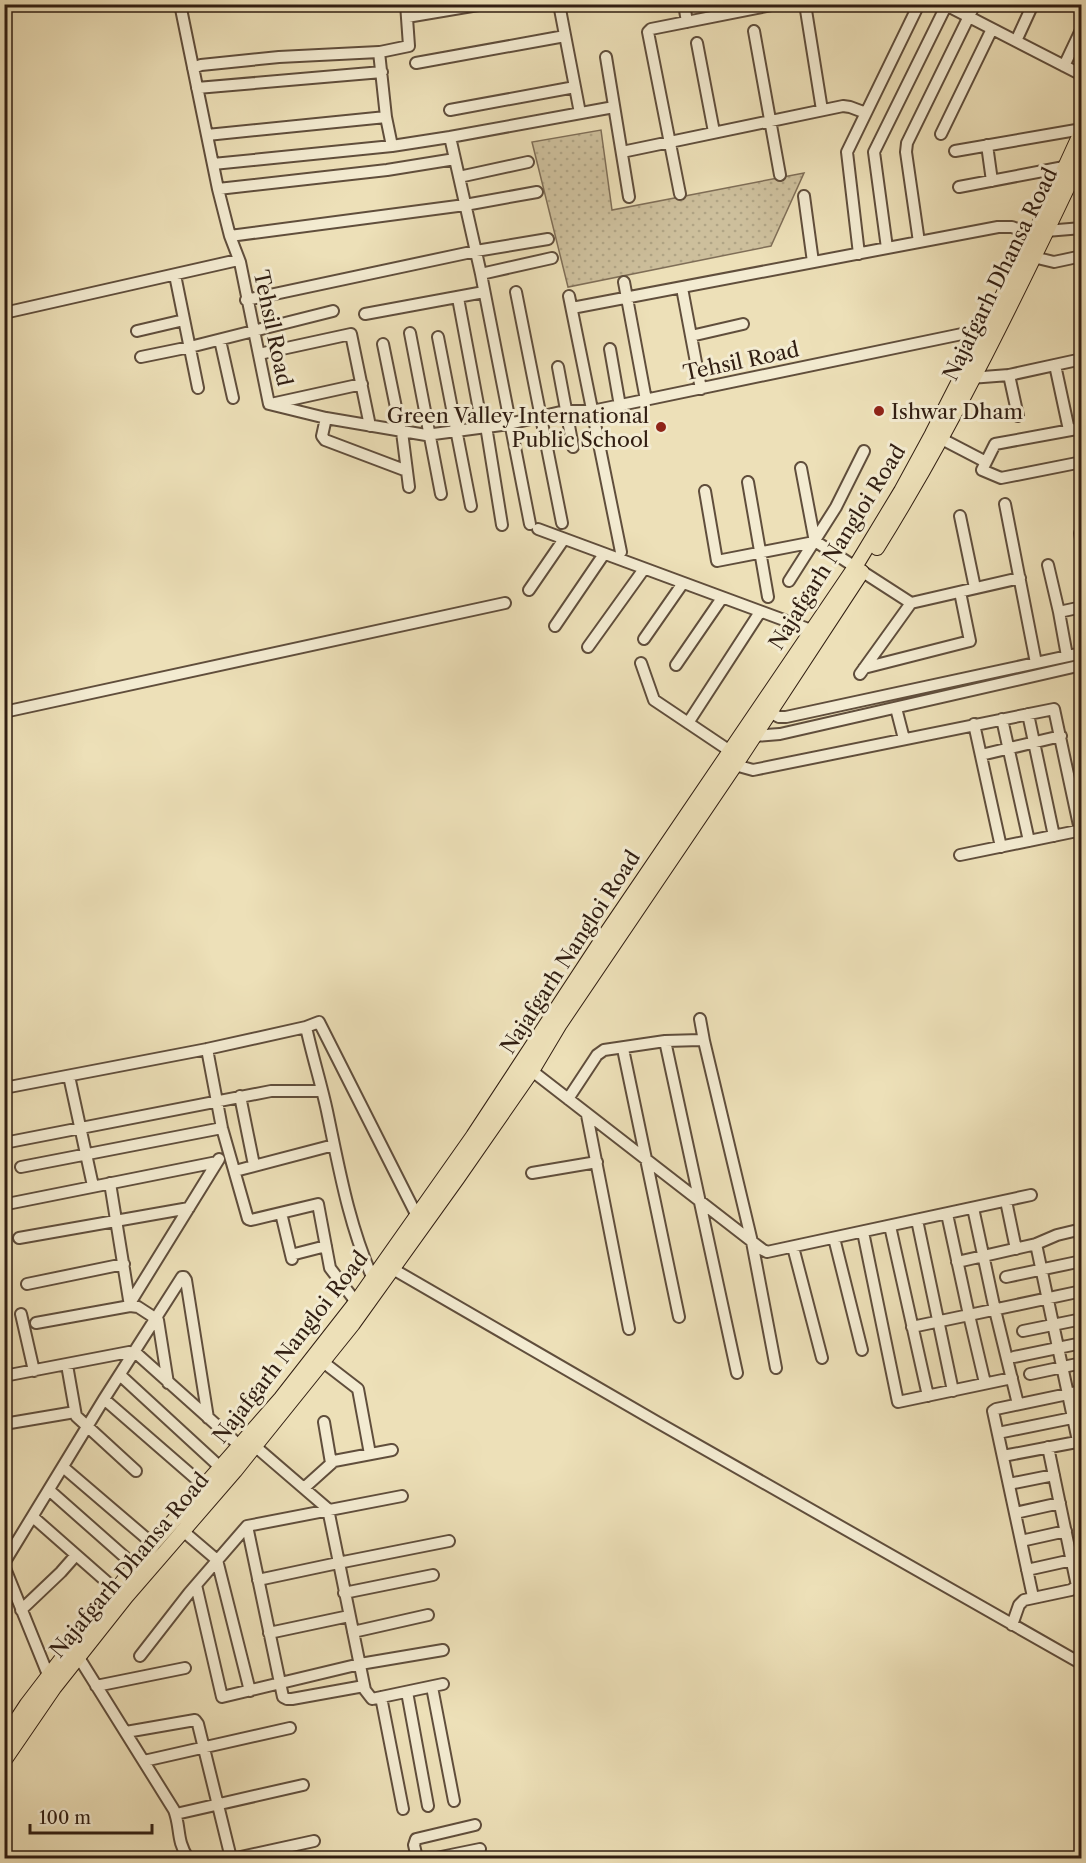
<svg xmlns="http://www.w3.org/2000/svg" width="1086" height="1863" font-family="'Libre Caslon Text',serif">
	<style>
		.park { fill: url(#park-dots); stroke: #7f6e57; stroke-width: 1.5 }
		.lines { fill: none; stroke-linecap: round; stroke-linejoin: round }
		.minor-casing { stroke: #604e3c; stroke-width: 14 }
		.major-casing { stroke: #311e12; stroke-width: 16 }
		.minor { stroke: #f3ebd1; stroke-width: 10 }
		.major { stroke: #ede0b8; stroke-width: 14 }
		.poi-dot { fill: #8f2418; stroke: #f3ebd1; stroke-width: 2 }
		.labels { text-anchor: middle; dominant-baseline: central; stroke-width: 6; stroke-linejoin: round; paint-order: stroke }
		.street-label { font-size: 21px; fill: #311e12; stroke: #f3ebd1 }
		.poi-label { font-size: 21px; fill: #311e12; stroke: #f3ebd1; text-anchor: start }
	</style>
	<defs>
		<pattern id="park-dots" width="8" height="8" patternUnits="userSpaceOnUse" patternTransform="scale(1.5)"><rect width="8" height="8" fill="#cdbf9c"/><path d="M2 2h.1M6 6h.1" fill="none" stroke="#b0a485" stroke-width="1.8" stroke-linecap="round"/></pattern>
	</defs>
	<rect width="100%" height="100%" fill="#ede0b8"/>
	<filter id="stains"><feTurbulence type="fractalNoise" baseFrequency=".00333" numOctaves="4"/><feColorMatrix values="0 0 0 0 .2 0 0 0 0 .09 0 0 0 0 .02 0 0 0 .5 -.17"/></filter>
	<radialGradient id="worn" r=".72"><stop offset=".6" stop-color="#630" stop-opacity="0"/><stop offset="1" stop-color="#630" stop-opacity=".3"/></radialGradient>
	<path class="park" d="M601 130 612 210 804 173 771 246 568 287 532 142Z"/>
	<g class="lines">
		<g class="minor-casing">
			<path id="minor" d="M180 4 218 189 230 236 240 262 269 404 326 418 426 435 509 424 565 411H592L986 329
				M559 4 580 113
				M684 4 687 22
				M805 4 822 110
				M944 4 1082 75
				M407 17 484 4
				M754 31 780 175
				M1016 41 1033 4
				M697 43 714 132
				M380 52 409 46 406 4
				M606 57 629 197
				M416 63 565 36
				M1064 66 1082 28
				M193 68 201 65 279 57 379 52 386 117 392 146
				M197 88 382 72
				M450 110 575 87
				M941 134 992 29
				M207 135 386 117
				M450 137 481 274 530 524
				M987 145 992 181
				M955 151 1082 129
				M622 152 843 106 850 107 866 113
				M213 164 392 146 450 137 614 107
				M459 177 528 162
				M959 187 1064 167
				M218 189 387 170 455 159
				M680 194 648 32 651 29 777 4
				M804 196 813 262
				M1046 231 1082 228
				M230 236 465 205 537 192
				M919 242 906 152 907 143 975 4
				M887 248 874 152 946 6
				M859 254 847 152 919 4
				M1033 257 1054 262 1082 256
				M481 274 552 258
				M175 275 198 388
				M624 282 646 400
				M682 288 701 389
				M516 292 562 523
				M569 296 621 552
				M458 298 482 426
				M246 300 476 251 548 239
				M572 308 998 227H1012L1039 237
				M4 313 238 260
				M365 314 484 292
				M137 331 184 320
				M410 333 441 494
				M691 336 743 324
				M438 337 471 506
				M220 340 233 398
				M383 344 401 432
				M610 349 620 406
				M259 354 351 334 370 426
				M141 357 190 347 333 311
				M1055 365 1069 430
				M558 367 573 447
				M1009 375 1018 416
				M970 378 1009 375 1082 359
				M271 404 362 384
				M326 418 322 436 325 440 407 471
				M486 426 502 525
				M1082 428 995 444 982 470 1001 478 1082 462
				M402 432 409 487
				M936 436 986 462
				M801 468 815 542
				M748 482 768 597
				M705 491 717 561 809 543H818L911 603 1020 578
				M1005 504 1036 663
				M960 516 975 588
				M538 529 811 630
				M1080 533 1082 545
				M1048 565 1059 612 1067 656
				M789 581 836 507 864 451
				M529 590 564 539
				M1059 612 1082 607
				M555 626 604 554
				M644 639 683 583
				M588 647 644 569
				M641 663 654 700 730 751
				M676 665 722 598
				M864 668 970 641 960 592
				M860 674 911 603
				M896 708 904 739
				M4 712 505 603
				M769 712 779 717H786L1082 653
				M1028 714 1054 836
				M1002 719 1029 841
				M688 723 760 612
				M974 724 1001 847
				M754 736 780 734 1082 665
				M981 755 1061 736
				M735 765 753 770 1054 709 1080 830
				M960 855 1082 830
				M700 1019 704 1041
				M306 1027 319 1022 417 1216
				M665 1041 737 1373
				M207 1049 222 1128 248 1219 251 1220 318 1204 330 1268 356 1302
				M623 1049 679 1317
				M527 1067 763 1250 767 1252 1031 1195
				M69 1076 93 1186
				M4 1088 207 1049 306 1027C312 1055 321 1083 327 1111 339 1168 349 1226 373 1279L376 1281
				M240 1096 254 1165
				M568 1099 597 1055 604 1050 665 1041 701 1040 704 1041 752 1242 776 1368
				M587 1115 629 1329
				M4 1143 271 1091H322
				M21 1167 222 1128
				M235 1171 334 1145
				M532 1173 597 1162
				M110 1183 130 1306
				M1006 1201 1016 1249
				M12 1203 217 1162
				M973 1208 995 1310 1018 1404
				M281 1213 292 1259
				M947 1214 969 1315 1082 1291
				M917 1220 953 1391
				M890 1226 928 1396
				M863 1232 898 1402 1012 1378
				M19 1238 189 1208
				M834 1238 862 1350
				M1036 1244 1078 1441
				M793 1247 822 1358
				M291 1255 326 1246
				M957 1262 1036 1244 1057 1235 1082 1229
				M386 1265 657 1422 1082 1664
				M1006 1277 1082 1261
				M27 1284 124 1264
				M130 1303 219 1159
				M21 1314 34 1371
				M36 1323 130 1306 138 1307 158 1320 168 1383
				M912 1327 969 1315 985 1383
				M1023 1331 1082 1319
				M1014 1357 1082 1343
				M323 1362 358 1389 370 1454
				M67 1365 76 1416 136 1471
				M1030 1374 1082 1363
				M120 1375 220 1467
				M4 1376 129 1352 136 1353 240 1446
				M104 1399 203 1485
				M324 1422 331 1463
				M4 1424 75 1412
				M998 1433 1082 1416
				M249 1441 328 1509 365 1690 372 1699 443 1684
				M1003 1456 1082 1441
				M63 1467 153 1544
				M1009 1484 1054 1475
				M304 1488 334 1461 392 1450
				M49 1490 135 1566
				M1015 1513 1060 1503
				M33 1517 116 1590
				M247 1526 283 1697 287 1699H292L364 1686
				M183 1531 217 1560 250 1691
				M1021 1541 1066 1531
				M4 1563 104 1399 182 1277H184L186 1280 208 1418
				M4 1566 51 1682
				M1027 1570 1072 1560
				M258 1580 338 1563 449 1541
				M196 1585 222 1697 360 1664 443 1650
				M344 1593 433 1575
				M1033 1597 993 1411 996 1409 1082 1391
				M21 1610 61 1572 76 1555
				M1012 1625 1019 1605 1024 1600 1071 1590 1077 1586 1048 1447
				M353 1632 428 1615
				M269 1633 349 1616
				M76 1653 174 1810C181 1828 176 1840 188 1858
				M140 1656 189 1593 247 1526 402 1496
				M96 1686 185 1668
				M432 1687 454 1801
				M407 1692 428 1806
				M381 1697 403 1809
				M126 1732 195 1720 198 1724 231 1858
				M144 1761 290 1728
				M176 1814 303 1785
				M236 1858 314 1841
				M417 1858 414 1845 416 1839 475 1825
				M436 1858 480 1849"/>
		</g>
		<g class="major-casing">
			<path id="major" d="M877 548C955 423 1019 290 1082 157
				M4 1739 27 1704 82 1632 153 1544 281 1398 356 1302 473 1136 601 941 855 567 901 491 932 434 1038 226 1082 130
				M4 1761 54 1688 126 1597 235 1471 353 1324 457 1179 532 1071 560 1024 740 758 862 572"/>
		</g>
		<use href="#minor" class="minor"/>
		<use href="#major" class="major"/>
	</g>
	<g class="poi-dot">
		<circle cx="879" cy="411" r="6"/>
		<circle cx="661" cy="427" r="6"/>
	</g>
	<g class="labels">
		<g class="street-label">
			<text transform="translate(1000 274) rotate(-64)">Najafgarh Dhansa Road</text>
			<text transform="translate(273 328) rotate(78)">Tehsil Road</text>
			<text transform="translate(741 361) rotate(-12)">Tehsil Road</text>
			<text transform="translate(837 547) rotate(-58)">Najafgarh Nangloi Road</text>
			<text transform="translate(570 952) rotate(-57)">Najafgarh Nangloi Road</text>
			<text transform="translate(290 1347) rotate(-52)">Najafgarh Nangloi Road</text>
			<text transform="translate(129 1565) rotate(-50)">Najafgarh Dhansa Road</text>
		</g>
		<g class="poi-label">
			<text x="891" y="411">Ishwar Dham</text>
			<text x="649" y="415" text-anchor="end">Green Valley International<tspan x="649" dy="24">Public School</tspan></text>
		</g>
	</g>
	<rect width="1086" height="1863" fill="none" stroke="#ede0b8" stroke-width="24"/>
	<rect x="6" y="6" width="1074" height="1851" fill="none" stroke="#311e12" stroke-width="3"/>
	<rect x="12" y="12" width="1062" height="1839" fill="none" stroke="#311e12" stroke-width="1.5"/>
	<path d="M30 1824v9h122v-9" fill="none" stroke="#311e12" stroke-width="3"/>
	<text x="39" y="1824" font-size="18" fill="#311e12" stroke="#f3ebd1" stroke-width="4.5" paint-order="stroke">100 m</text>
	<rect width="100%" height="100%" filter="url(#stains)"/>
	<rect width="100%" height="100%" fill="url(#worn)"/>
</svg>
